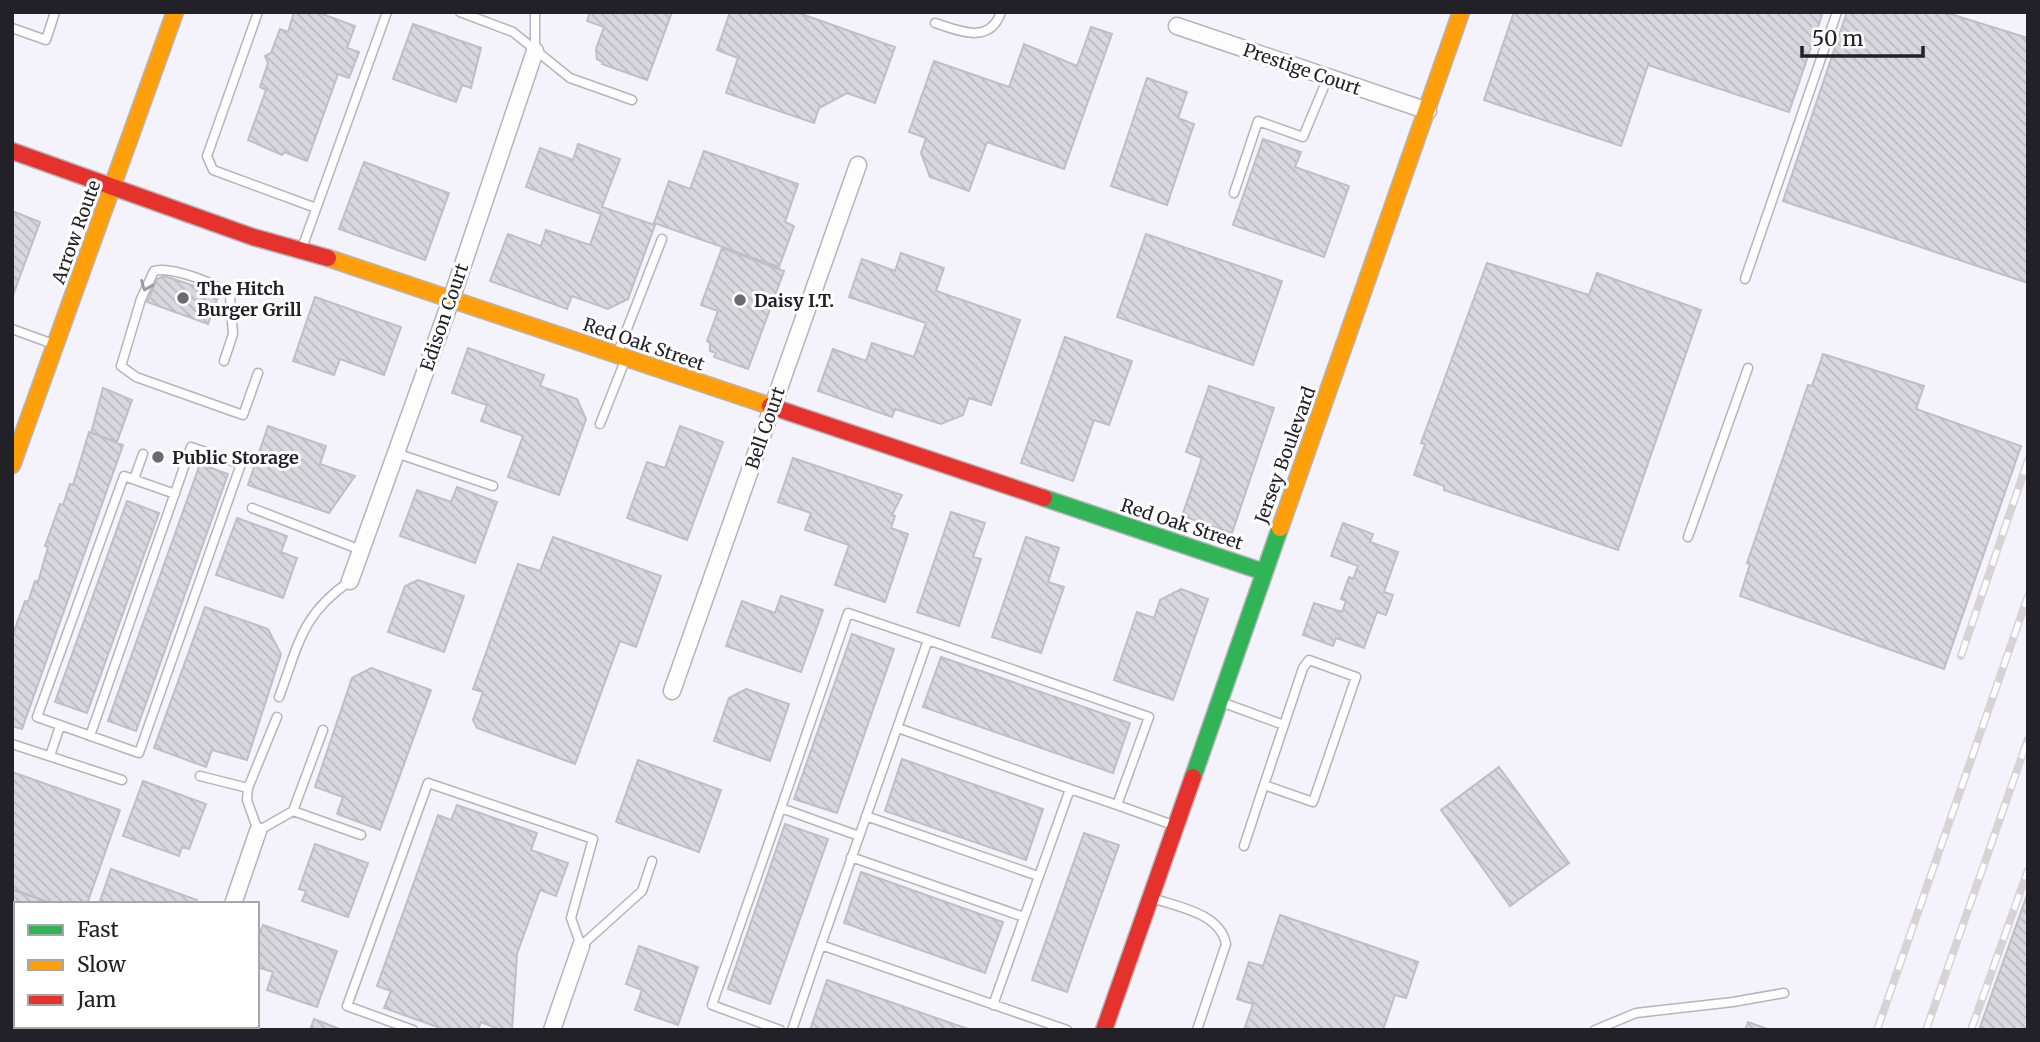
<svg xmlns="http://www.w3.org/2000/svg" width="2040" height="1042" viewBox="0 0 2040 1042" font-family="Merriweather,serif">
	<style>
		.building { fill: url(#building-back-hatch); stroke: #c0bec5; stroke-width: 2 }
		.lines { fill: none; stroke-linecap: round; stroke-linejoin: round }
		.lane-casing { stroke: #b5b4bb; stroke-width: 11 }
		.street-casing { stroke: #b5b4bb; stroke-width: 19 }
		.fast-casing { stroke: #b5b4bb; stroke-width: 19 }
		.slow-casing { stroke: #b5b4bb; stroke-width: 19 }
		.jam-casing { stroke: #b5b4bb; stroke-width: 19 }
		.lane { stroke: #fdfdfe; stroke-width: 8 }
		.street { stroke: #fdfdfe; stroke-width: 16 }
		.fast { stroke: #30b455; stroke-width: 16 }
		.slow { stroke: #ff9f0a; stroke-width: 16 }
		.jam { stroke: #e5322d; stroke-width: 16 }
		.rail-casing { stroke: #d5d3d6; stroke-width: 8 }
		.rail { stroke: #fff; stroke-width: 5; stroke-dasharray: 16; stroke-linecap: butt }
		.oneway { stroke: #9a9a9d }
		.poi-dot { fill: #6c6a71; stroke: #fff; stroke-width: 2.5 }
		.labels { text-anchor: middle; dominant-baseline: central; stroke-width: 6; stroke-linejoin: round; paint-order: stroke }
		.street-label { font-size: 18px; fill: #222127; stroke: #fff }
		.poi-label { font-size: 18px; font-weight: bold; fill: #222127; stroke: #fff; text-anchor: start }
	</style>
	<defs>
		<pattern id="building-back-hatch" width="6" height="6" patternUnits="userSpaceOnUse" patternTransform="scale(1.75)"><rect width="6" height="6" fill="#d9d8de"/><path d="M-1 5l2 2M0 0l6 6M5-1l2 2" fill="none" stroke="#bab9be"/></pattern>
	</defs>
	<rect width="100%" height="100%" fill="#f4f2fa"/>
	<!-- building -->
	<path class="building" d="M294 12H317L355 26 347 48 359 52 349 78 338 74 307 161 284 152 282 155 248 140 266 90 260 87 268 63 265 56 271 53 280 29 288 32Z
		M590 12H672L647 80 602 64 603 62 597 59 596 49 604 27 587 21Z
		M730 12H796L895 47 875 103 847 93 819 108 814 123 726 93 738 58 717 50Z
		M1514 12H1823L1789 112 1648 65 1621 146 1484 100Z
		M1847 12H1944L2028 38V283L1783 201Z
		M413 24 481 48 471 88 462 85 456 102 393 79Z
		M1091 27 1112 34 1064 169 987 142 969 191 930 177 921 153 926 138 909 132 934 61 1009 87 1024 44 1077 66Z
		M1147 78 1187 92 1178 118 1194 124 1167 205 1111 186Z
		M1263 139 1301 152 1295 167 1349 186 1324 257 1233 225Z
		M578 144 620 159 602 207 655 225 628 299 608 309 572 296 567 309 490 281 508 234 541 246 546 230 590 245 601 214 526 187 540 148 573 160Z
		M704 151 798 184 785 222 794 226 779 267 654 223 669 181 690 189Z
		M364 162 449 193 425 260 339 229Z
		M12 211 40 222 12 298Z
		M1146 234 1282 281 1253 365 1117 317Z
		M722 248 784 271 748 369 714 357 716 353 710 351V343L707 341 718 311 701 305Z
		M901 253 944 268 936 291 1020 320 991 405 969 398 963 415 941 424 895 409 892 417 818 391 833 349 866 361 872 343 914 357 926 323 849 297 862 259 895 271Z
		M1487 263 1589 295 1597 273 1701 310 1618 550 1444 490V486L1414 475 1425 444 1421 443Z
		M164 276 219 294 208 324 147 302 157 279Z
		M315 297 401 327 384 375 340 359 334 375 293 361Z
		M1065 337 1132 361 1109 425 1094 420 1073 481 1021 463Z
		M468 348 544 375 540 386 577 399 586 419 559 495 508 477 523 436 481 421 487 405 452 393Z
		M1823 354 1924 386 1916 409 2021 446 1944 669 1740 596 1750 564 1747 563 1808 385 1812 386Z
		M1209 386 1274 408 1232 533 1182 516 1202 458 1186 452Z
		M103 388 132 400 117 442 91 433Z
		M268 426 326 446 320 464 355 476 329 513 248 485Z
		M680 426 723 442 687 540 627 518 647 462 665 468Z
		M89 432 123 445 22 729 12 726V637L25 601 28 602 35 581 38 582 48 547 45 546 60 504 63 505 70 484 73 485Z
		M793 458 902 495 892 515 895 516 891 528 908 534 885 602 835 585 849 545 805 530 811 513 778 502Z
		M200 464 228 474 136 731 108 721Z
		M457 487 497 502 475 563 400 536 417 490 451 502Z
		M127 501 159 513 87 713 55 702Z
		M951 512 985 523 973 557 981 559 959 626 917 612Z
		M237 518 287 536 281 552 297 558 283 598 216 575Z
		M1343 523 1373 534 1370 542 1398 552 1384 592 1393 595 1386 615 1377 612 1364 648 1336 638 1333 646 1303 635 1314 603 1342 612 1346 601 1341 599 1349 577 1353 579 1358 566 1331 556Z
		M553 537 661 576 636 647 620 641 575 764 477 728 473 720 483 692 473 689 518 564 540 571Z
		M1026 537 1059 548 1048 582 1064 587 1041 653 992 637Z
		M418 580 464 596 444 652 388 632 405 586Z
		M1181 589 1208 599 1173 700 1114 680 1137 612 1154 618 1160 600Z
		M781 596 823 610 801 672 726 646 742 601 775 613Z
		M205 607 268 629 281 654 247 760 212 750 206 767 154 748Z
		M852 634 894 649 837 813 794 799Z
		M941 657 1130 723 1113 773 923 707Z
		M371 668 431 690 380 830 337 814 343 797 315 787 352 678Z
		M746 689 789 704 770 761 714 741 729 698Z
		M902 759 1043 809 1026 860 885 811Z
		M638 760 721 790 699 852 616 822Z
		M1499 767 1569 863 1510 906 1441 810Z
		M12 772 120 810 87 904H54L12 889Z
		M143 781 206 804 189 849 182 847 179 856 123 836Z
		M457 805 537 833 531 850 568 863 556 896 540 890 517 954 512 1030H501L481 1022 478 1030H446L384 1008 391 991 377 986 438 815 451 820Z
		M785 824 828 839 770 1004 728 989Z
		M1084 833 1119 845 1067 992 1032 980Z
		M315 844 368 863 348 917 302 901 306 891 299 889Z
		M111 869 197 900 195 904H99Z
		M861 872 1003 922 985 973 844 923Z
		M12 890 46 901 16 904V986L12 985Z
		M2028 892V1030H1979Z
		M1280 915 1418 962 1406 998 1395 995 1383 1030H1244L1253 1004 1237 999 1249 962 1263 966Z
		M263 925 337 951 317 1007 267 990 273 972 257 967V940Z
		M639 946 698 967 678 1025 635 1010 642 990 626 984Z
		M827 980 971 1030H810Z
		M314 1019 342 1030H310Z
		M1748 1022 1770 1030H1745Z
		M55 1026H110L116 1030H54Z"/>
	<g class="lines">
		<defs>
			<path id="lane" d="M258 12 207 156 213 170 316 208
				M460 12 513 32 570 78 632 100
				M935 23C959 31 990 45 1001 12
				M12 28 46 40 55 12
				M535 51V12
				M1234 193 1258 121 1303 137 1328 77
				M302 248 387 12
				M1745 279 1837 12
				M12 329 53 344
				M618 352 662 239
				M224 361 233 334 230 296C218 283 170 266 154 271L141 299 121 366 136 377 243 415 258 373
				M600 424 626 358
				M396 453 493 486
				M134 479 143 454
				M252 508 361 550
				M1688 537 1748 368
				M1309 660 1356 677 1313 802 1264 785 1303 668Z
				M279 697C299 644 301 615 350 581
				M1221 702 1284 725
				M277 717 248 788 247 800 258 831 293 811 361 835
				M898 728 1070 789
				M90 736 191 447 241 464 139 753 37 717 124 476 175 494
				M12 744 122 780
				M50 756 60 726
				M200 776 248 788
				M781 808 848 613 928 640
				M293 811 323 730
				M866 816 1038 876
				M1244 846 1264 785
				M851 857 1024 917
				M1152 898C1178 907 1220 913 1226 944L1197 1030
				M993 1005 1070 789 1117 805
				M12 1026 20 1029
				M200 1026 209 1030
				M413 1030 347 1006 428 783 593 839 571 918 581 946 642 891 652 861
				M780 1030 712 1005 781 808 859 836
				M792 1030 821 945
				M1067 1030 821 945 928 640 1149 717 1117 805 1173 825
				M1595 1030 1636 1013 1733 1002 1784 993"/>
			<path id="street" d="M1177 26 1428 111
				M350 581 451 300 535 51
				M672 691 858 165
				M233 904 258 831
				M188 1030 190 1026
				M552 1030 581 946"/>
			<path id="fast" d="M1044 498 1264 572
				M1193 777 1280 528"/>
			<path id="slow" d="M328 258 770 406
				M12 465 175 12
				M1280 528 1461 12"/>
			<path id="jam" d="M12 151 253 237 328 258
				M770 406 1044 498
				M1104 1030 1193 777"/>
		</defs>
		<!-- lane casing -->
		<use href="#lane" class="lane-casing"/>
		<!-- street casing -->
		<use href="#street" class="street-casing"/>
		<!-- fast casing -->
		<use href="#fast" class="fast-casing"/>
		<!-- slow casing -->
		<use href="#slow" class="slow-casing"/>
		<!-- jam casing -->
		<use href="#jam" class="jam-casing"/>
		<!-- lane -->
		<use href="#lane" class="lane"/>
		<!-- street -->
		<use href="#street" class="street"/>
		<!-- fast -->
		<use href="#fast" class="fast"/>
		<!-- slow -->
		<use href="#slow" class="slow"/>
		<!-- jam -->
		<use href="#jam" class="jam"/>
		<defs>
			<path id="rail" d="M1961 656 2028 460
				M1877 1030 2028 596
				M1926 1030 2028 739
				M1971 1030 2028 870"/>
		</defs>
		<!-- rail casing -->
		<use href="#rail" class="rail-casing"/>
		<!-- rail -->
		<use href="#rail" class="rail"/>
	</g>
	<!-- one-way arrows -->
	<defs><path id="oneway-chevron" d="M-2-3.5L2.5 0L-2 3.5" fill="none" stroke-width="1.6" stroke-linecap="round" stroke-linejoin="round" transform="scale(1.75)"/></defs>
	<use class="oneway" href="#oneway-chevron" transform="translate(146 286) rotate(112)"/>
	<!-- markers -->
	<g class="poi-dot">
		<circle cx="183" cy="298" r="7"/>
		<circle cx="740" cy="300" r="7"/>
		<circle cx="158" cy="457" r="7"/>
	</g>
	<g class="labels">
		<!-- street labels -->
		<g class="street-label">
			<text transform="translate(1302 69) rotate(19)">Prestige Court</text>
			<text transform="translate(76 232) rotate(-70)">Arrow Route</text>
			<text transform="translate(444 317) rotate(-71)">Edison Court</text>
			<text transform="translate(644 344) rotate(19)">Red Oak Street</text>
			<text transform="translate(765 428) rotate(-71)">Bell Court</text>
			<text transform="translate(1285 455) rotate(-70)">Jersey Boulevard</text>
			<text transform="translate(1182 524) rotate(18)">Red Oak Street</text>
		</g>
		<!-- poi labels -->
		<g class="poi-label">
			<text x="197" y="288">The Hitch<tspan x="197" dy="21">Burger Grill</tspan></text>
			<text x="754" y="300">Daisy I.T.</text>
			<text x="172" y="457">Public Storage</text>
		</g>
	</g>
	<!-- border -->
	<rect width="2040" height="1042" fill="none" stroke="#222127" stroke-width="28"/>
	<!-- legend -->
	<rect x="14" y="902" width="245" height="126" fill="#ffffff" stroke="#a7a6a9" stroke-width="2"/>
	<rect x="28" y="925" width="35" height="10" fill="#30b455" stroke="#a7a6a9" stroke-width="2"/>
	<text x="77" y="937" font-size="21" fill="#222127">Fast</text>
	<rect x="28" y="960" width="35" height="10" fill="#ff9f0a" stroke="#a7a6a9" stroke-width="2"/>
	<text x="77" y="972" font-size="21" fill="#222127">Slow</text>
	<rect x="28" y="995" width="35" height="10" fill="#e5322d" stroke="#a7a6a9" stroke-width="2"/>
	<text x="77" y="1007" font-size="21" fill="#222127">Jam</text>
	<!-- scale -->
	<path d="M1802 46v10h121v-10" fill="none" stroke="#222127" stroke-width="3.5"/>
	<text x="1812" y="46" font-size="21" fill="#222127" stroke="#ffffff" stroke-width="5" paint-order="stroke">50 m</text>
</svg>
